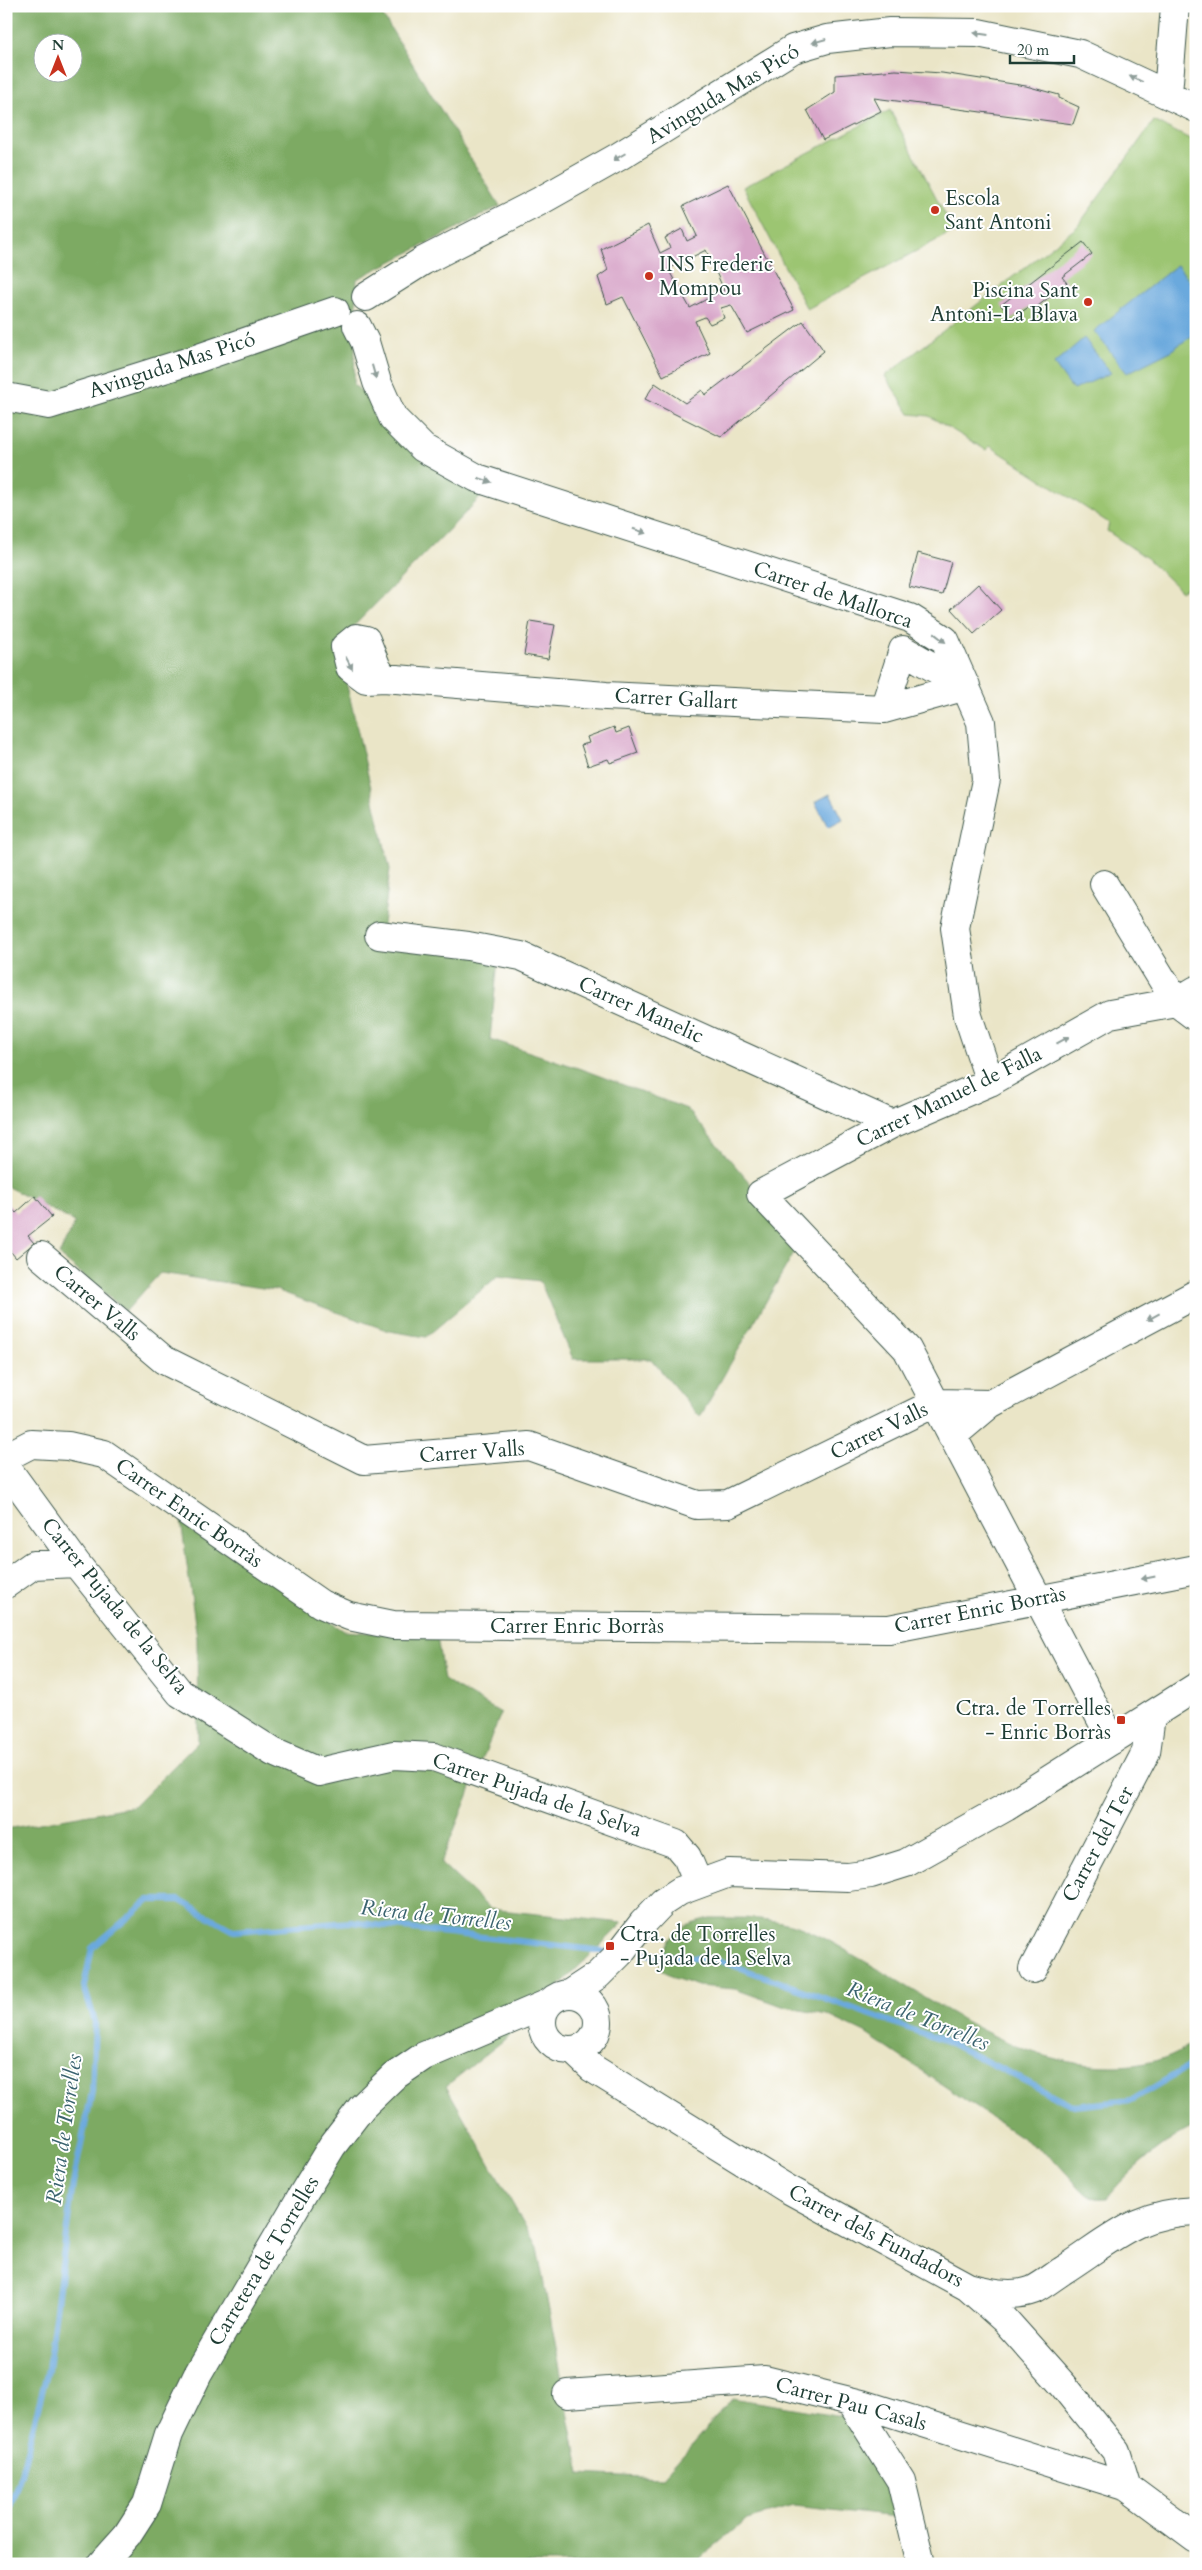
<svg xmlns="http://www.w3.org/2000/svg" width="1202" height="2570" viewBox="0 0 1202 2570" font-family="Cardo,serif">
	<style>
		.green { fill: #9cc572; stroke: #5e8153 }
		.forest { fill: #7daa64; stroke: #4e744c; fill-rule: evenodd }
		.water { fill: #6ba9dd; stroke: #457388 }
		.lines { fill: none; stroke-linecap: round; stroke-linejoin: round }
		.stream { stroke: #6ba9dd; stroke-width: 6 }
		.building { fill: #d8a6c9; fill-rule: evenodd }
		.minor-casing { stroke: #3d564a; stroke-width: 30 }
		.major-casing { stroke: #3d564a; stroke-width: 30 }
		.minor { stroke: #fff; stroke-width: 28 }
		.major { stroke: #fff; stroke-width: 28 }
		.oneway { fill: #8f9e9a }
		.poi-dot { fill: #c8321e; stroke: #fff; stroke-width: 2 }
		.labels { text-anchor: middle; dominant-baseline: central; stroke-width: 4; stroke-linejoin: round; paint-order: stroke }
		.street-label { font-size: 21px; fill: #1f3d34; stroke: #fff }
		.poi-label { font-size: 21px; fill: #1f3d34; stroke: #fff; text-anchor: start }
		.water-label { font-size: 22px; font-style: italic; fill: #3a636f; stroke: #fff }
	</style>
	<rect width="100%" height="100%" fill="#fff"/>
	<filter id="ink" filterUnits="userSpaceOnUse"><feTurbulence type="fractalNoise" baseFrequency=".02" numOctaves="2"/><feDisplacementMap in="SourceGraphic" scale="10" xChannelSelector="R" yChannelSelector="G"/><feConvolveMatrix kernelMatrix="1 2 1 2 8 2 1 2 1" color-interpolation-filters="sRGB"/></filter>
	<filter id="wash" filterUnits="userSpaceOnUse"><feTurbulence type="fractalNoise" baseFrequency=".0096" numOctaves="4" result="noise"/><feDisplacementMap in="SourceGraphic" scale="20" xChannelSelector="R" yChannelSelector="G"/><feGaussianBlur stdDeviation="1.12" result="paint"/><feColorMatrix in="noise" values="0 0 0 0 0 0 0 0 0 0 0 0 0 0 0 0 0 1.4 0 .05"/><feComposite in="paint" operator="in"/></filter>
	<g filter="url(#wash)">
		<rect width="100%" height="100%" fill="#eae5c7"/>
		<!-- green -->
		<path class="green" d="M890 110 954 231 807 309 743 187Z
			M1154 121 1196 142V581L1181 591 1147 558 1107 531 1109 523 990 446 986 450 929 416 910 414 885 376 1077 227Z"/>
		<!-- forest -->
		<path class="forest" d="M6 6H377L500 206 357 279 354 385 482 496 337 643 390 869 381 940 498 960 490 1039 584 1070 687 1109 800 1242 700 1417 651 1359H573L540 1281 498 1276 426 1337 389 1331 276 1290 160 1273 126 1311 59 1255 75 1222 6 1186ZM42 42H72V72H42Z
			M181 1521 344 1631 437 1637 444 1680 501 1713 441 1863 490 1909 623 1923 504 2040 446 2086 537 2247 580 2474 662 2478 733 2398 866 2420 915 2519 793 2506 747 2519 693 2564H6V1829L134 1806 198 1742 197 1638Z
			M710 1918C741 1918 771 1917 800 1927 820 1935 839 1946 857 1957 937 2001 1016 2066 1111 2066 1143 2066 1171 2060 1196 2040V2126C1166 2139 1127 2172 1107 2198 1103 2198 1096 2199 1091 2197 1083 2194 1061 2166 1052 2158L865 2033 827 2015 785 2007 735 1989 698 1986 674 1978 659 1967C671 1933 674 1926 710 1918Z"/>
		<!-- water -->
		<path class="water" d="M1177 265 1196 289V333L1169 352 1127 373 1094 331Z
			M1084 338 1111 373 1073 390 1054 364Z
			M830 794 843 819 828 827 815 802Z"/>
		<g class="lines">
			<!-- stream -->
			<path class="stream" d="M645 1954 718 1960 952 2044 1074 2106 1132 2100 1196 2062
				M6 2519 21 2474 48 2369 73 2184 92 2092 95 2022 84 1986 92 1948 149 1900H179L234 1931 351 1922 604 1951"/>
		</g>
		<g id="blocks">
			<!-- building -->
			<path class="building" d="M896 70 942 73 1026 86 1059 95V98L1079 107 1073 124 874 98 881 111 823 140 807 110 835 92V75Z
				M728 184 794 310 747 333 731 305 721 308 724 318 710 324 705 317 695 321 710 353 663 376 623 297 607 304 598 277 608 270 601 249 648 225 660 253 670 248 665 238 682 229 687 241 697 236 683 206ZM706 250 724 290 690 308 668 269Z
				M1083 242 1092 254 1062 277 1067 283 1033 310 1030 306 1012 319 1001 305Z
				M803 321 824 351 721 437 645 399 655 383 685 403 702 390 705 395Z
				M918 553 951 562 942 595 909 587Z
				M978 584 1001 610 974 634 951 609Z
				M530 621 555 625 548 659 524 655Z
				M614 727 616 733 629 728 638 753 610 763 608 759 588 766 581 745 589 743 587 737Z
				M35 1196 52 1217 28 1236 34 1243 16 1258 6 1246V1202L16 1213Z"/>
		</g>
	</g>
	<g filter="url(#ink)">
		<use href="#blocks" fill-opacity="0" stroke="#3d564a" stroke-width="1"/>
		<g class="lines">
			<defs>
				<path id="minor" d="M1168 94 1175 6
					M366 297 423 261 540 201 618 157 793 49 827 39 890 32 978 33 1080 54 1196 108
					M357 326 365 342 377 382 393 418 423 448 477 478 910 618 945 640 981 722 986 780 955 928 968 1016 990 1082
					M6 397 49 405 193 360 335 311
					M384 678 377 668 366 640 356 638 345 647 350 667 366 679 384 678 606 696 884 709 966 686
					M884 709 903 650 966 686
					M1104 884 1176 1002 1196 1017
					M379 935 468 946 521 956 892 1124
					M41 1256 164 1360 364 1460 529 1446 697 1505 728 1504 935 1403 990 1404
					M952 1436 990 1404 1196 1294
					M6 1457 31 1444 68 1446 104 1454 321 1604 349 1616 393 1625 889 1629 1196 1569
					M6 1467 76 1563 180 1693 273 1752 319 1772 394 1755 434 1757 676 1844 687 1857 698 1883
					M6 1584 33 1565 76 1563
					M1112 1740 907 1349 761 1194 892 1124 990 1082 1110 1014 1176 1002 1196 990
					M1033 1969 1146 1752 1151 1716
					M573 2050 592 2068 786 2188 968 2287C988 2292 1012 2298 1033 2290 1043 2285 1053 2277 1062 2271 1111 2240 1134 2213 1196 2211
					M969 2288 1005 2320 1063 2385 1116 2451 1127 2487 1196 2538
					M567 2394 765 2380 866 2405 1127 2487
					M851 2402 901 2481 921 2564"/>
				<path id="major" d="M542 2022a28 28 0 1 1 56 0a28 28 0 1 1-56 0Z
					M569 1994 598 1975 619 1954 643 1923 663 1902 680 1891 729 1873 848 1877 871 1874 906 1863 1006 1807 1196 1687
					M101 2564 127 2535 147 2504 169 2434 198 2374 304 2192 332 2146 362 2107 393 2077 424 2056 549 2003"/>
			</defs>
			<!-- minor casing -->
			<use href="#minor" class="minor-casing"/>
			<!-- major casing -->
			<use href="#major" class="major-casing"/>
			<!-- minor -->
			<use href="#minor" class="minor"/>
			<!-- major -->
			<use href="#major" class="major"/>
		</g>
		<!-- one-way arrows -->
		<defs><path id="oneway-solid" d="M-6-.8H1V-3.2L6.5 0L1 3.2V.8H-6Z" transform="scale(1.25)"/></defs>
		<g class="oneway">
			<use href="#oneway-solid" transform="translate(981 34) rotate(-172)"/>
			<use href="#oneway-solid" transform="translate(819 41) rotate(164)"/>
			<use href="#oneway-solid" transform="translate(1136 79) rotate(-156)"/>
			<use href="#oneway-solid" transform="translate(619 157) rotate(150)"/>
			<use href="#oneway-solid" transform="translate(374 372) rotate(74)"/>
			<use href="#oneway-solid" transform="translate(485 480) rotate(18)"/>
			<use href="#oneway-solid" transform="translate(640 531) rotate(18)"/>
			<use href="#oneway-solid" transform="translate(940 638) rotate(38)"/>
			<use href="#oneway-solid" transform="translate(349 663) rotate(62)"/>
			<use href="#oneway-solid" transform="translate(1063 1040) rotate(-29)"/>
			<use href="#oneway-solid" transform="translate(1153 1317) rotate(152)"/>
			<use href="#oneway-solid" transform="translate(1148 1578) rotate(169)"/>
		</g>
	</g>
	<!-- markers -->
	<g class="poi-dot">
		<circle cx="935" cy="210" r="5"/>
		<circle cx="649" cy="276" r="5"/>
		<circle cx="1088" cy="302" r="5"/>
		<rect x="1116" y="1715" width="10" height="10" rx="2.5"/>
		<rect x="605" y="1941" width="10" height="10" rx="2.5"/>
	</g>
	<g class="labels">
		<!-- street labels -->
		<g class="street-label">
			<text transform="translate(723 94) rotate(-31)">Avinguda Mas Picó</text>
			<text transform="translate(172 365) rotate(-18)">Avinguda Mas Picó</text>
			<text transform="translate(833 595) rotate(19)">Carrer de Mallorca</text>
			<text transform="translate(676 699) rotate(3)">Carrer Gallart</text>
			<text transform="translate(641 1010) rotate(24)">Carrer Manelic</text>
			<text transform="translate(949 1097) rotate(-26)">Carrer Manuel de Falla</text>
			<text transform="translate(97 1303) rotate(40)">Carrer Valls</text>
			<text transform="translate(879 1431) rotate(-26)">Carrer Valls</text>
			<text transform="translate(472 1452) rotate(-4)">Carrer Valls</text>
			<text transform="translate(189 1513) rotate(35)">Carrer Enric Borràs</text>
			<text transform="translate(115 1606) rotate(51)">Carrer Pujada de la Selva</text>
			<text transform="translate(980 1610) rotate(-11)">Carrer Enric Borràs</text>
			<text x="577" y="1626">Carrer Enric Borràs</text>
			<text transform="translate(537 1795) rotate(19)">Carrer Pujada de la Selva</text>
			<text transform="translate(1098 1844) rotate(-62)">Carrer del Ter</text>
			<text transform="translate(876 2236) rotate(28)">Carrer dels Fundadors</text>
			<text transform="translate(264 2261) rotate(-59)">Carretera de Torrelles</text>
			<text transform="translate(851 2404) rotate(15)">Carrer Pau Casals</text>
		</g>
		<!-- poi labels -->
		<g class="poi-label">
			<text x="945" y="198">Escola<tspan x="945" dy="24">Sant Antoni</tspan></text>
			<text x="659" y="264">INS Frederic<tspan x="659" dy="24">Mompou</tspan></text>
			<text x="1078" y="290" text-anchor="end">Piscina Sant<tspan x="1078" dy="24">Antoni-La Blava</tspan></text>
			<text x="1111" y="1708" text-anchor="end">Ctra. de Torrelles<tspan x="1111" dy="24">- Enric Borràs</tspan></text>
			<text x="620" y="1934">Ctra. de Torrelles<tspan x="620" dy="24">- Pujada de la Selva</tspan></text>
		</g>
		<!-- water labels -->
		<g class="water-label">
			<text transform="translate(436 1915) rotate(6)">Riera de Torrelles</text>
			<text transform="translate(918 2016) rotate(22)">Riera de Torrelles</text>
			<text transform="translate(64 2129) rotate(-82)">Riera de Torrelles</text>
		</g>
	</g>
	<!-- margin -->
	<rect width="1202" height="2570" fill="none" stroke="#fff" stroke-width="25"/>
	<!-- north arrow -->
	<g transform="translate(58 58)"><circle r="24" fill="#ffffff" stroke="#a5b1ae"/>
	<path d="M0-4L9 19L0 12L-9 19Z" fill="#c8321e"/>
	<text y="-8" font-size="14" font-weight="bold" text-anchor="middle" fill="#1f3d34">N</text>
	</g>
	<!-- scale -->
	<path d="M1010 55v8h64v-8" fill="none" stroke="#1f3d34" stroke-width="2.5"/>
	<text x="1017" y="55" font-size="15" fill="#1f3d34" stroke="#ffffff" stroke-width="4" paint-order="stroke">20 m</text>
</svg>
